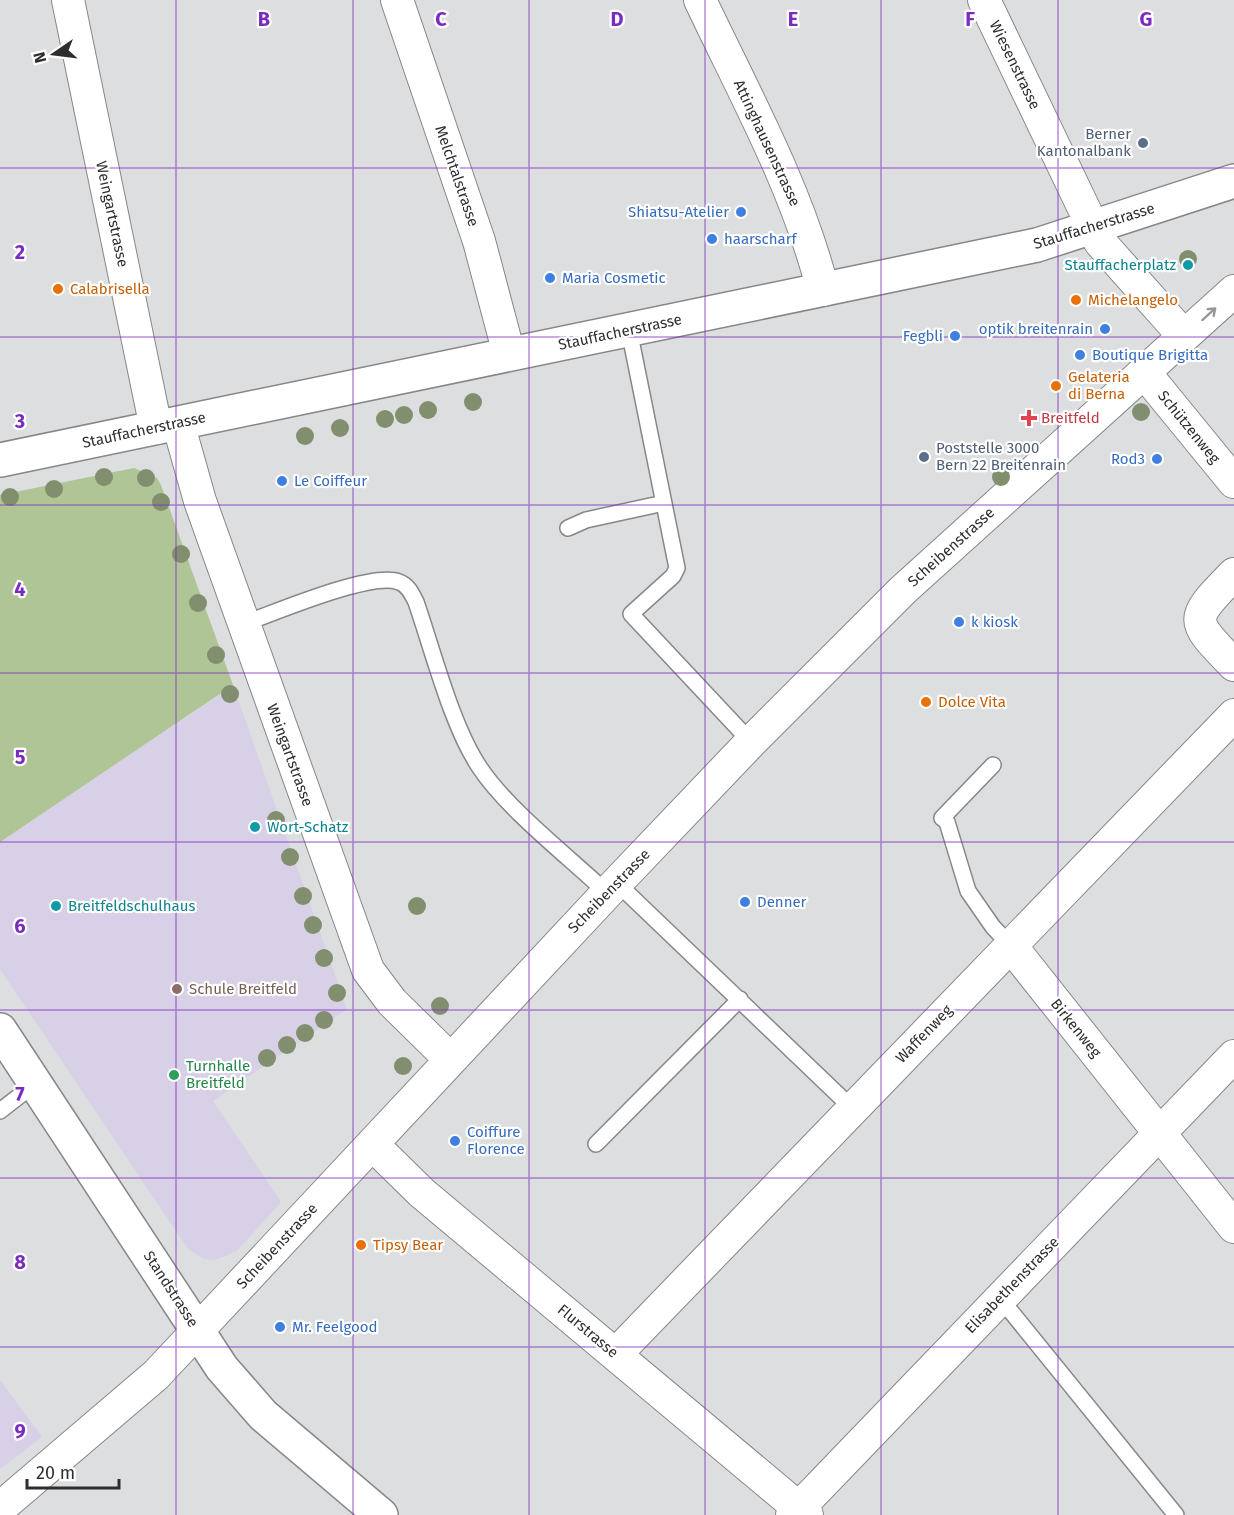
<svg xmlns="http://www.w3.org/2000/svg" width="1234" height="1515" viewBox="0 0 1234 1515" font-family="'Fira Sans',sans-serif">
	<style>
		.education { fill: #d7d0e6 }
		.green { fill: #afc595 }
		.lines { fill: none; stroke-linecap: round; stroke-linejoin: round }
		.service-casing { stroke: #868788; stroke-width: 18 }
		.minor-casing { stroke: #868788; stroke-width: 34 }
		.tertiary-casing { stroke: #868788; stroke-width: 36 }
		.secondary-casing { stroke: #868788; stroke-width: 36 }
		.service { stroke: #fff; stroke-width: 15 }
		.minor { stroke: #fff; stroke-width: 32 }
		.tertiary { stroke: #fff; stroke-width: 33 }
		.secondary { stroke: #fff; stroke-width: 33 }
		.tree { fill: #828f6f }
		.oneway { stroke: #969697 }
		.grid { fill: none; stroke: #7b2cbf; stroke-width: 1.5; stroke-opacity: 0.55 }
		.service-dot { fill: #5c6f8a; stroke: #fff; stroke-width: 2 }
		.shop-dot { fill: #3f7fe0; stroke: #fff; stroke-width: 2 }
		.culture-dot { fill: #0f9aa8; stroke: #fff; stroke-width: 2 }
		.food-dot { fill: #e8710a; stroke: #fff; stroke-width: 2 }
		.health-dot { fill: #e0444e; stroke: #fff; stroke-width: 2 }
		.education-dot { fill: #8d6e63; stroke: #fff; stroke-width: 2 }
		.leisure-dot { fill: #2e9e5b; stroke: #fff; stroke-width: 2 }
		.labels { text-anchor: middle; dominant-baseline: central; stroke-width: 4.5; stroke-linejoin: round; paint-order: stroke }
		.street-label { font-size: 15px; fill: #2e2e2f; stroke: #fff }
		.service-label { font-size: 15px; fill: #4e5e75; stroke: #fff; text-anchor: end }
		.shop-label { font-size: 15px; fill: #366cbe; stroke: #fff; text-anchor: start }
		.culture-label { font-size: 15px; fill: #0d838f; stroke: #fff; text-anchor: start }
		.food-label { font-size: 15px; fill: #c56008; stroke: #fff; text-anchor: start }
		.health-label { font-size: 15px; fill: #be3a42; stroke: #fff; text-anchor: start }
		.education-label { font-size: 15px; fill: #785e54; stroke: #fff; text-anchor: start }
		.leisure-label { font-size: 15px; fill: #27864d; stroke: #fff; text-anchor: start }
		.grid-label { font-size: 20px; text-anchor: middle; font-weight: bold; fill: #7b2cbf; stroke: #fff; stroke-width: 4.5; stroke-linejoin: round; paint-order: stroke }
	</style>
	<rect width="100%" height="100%" fill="#dddee0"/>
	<!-- education -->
	<path class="education" d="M233 685 347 1009 213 1101 281 1202 237 1251 215 1260 204 1259 188 1249 0 969V842Z
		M0 1380 42 1437 0 1469Z"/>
	<!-- green -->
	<path class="green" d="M134 468 157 478 161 485 233 685 0 842V495Z"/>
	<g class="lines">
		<defs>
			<path id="service" d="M629 330 677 568 673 576 631 614 751 742
				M568 528 586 520 664 503
				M243 624C274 613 372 571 399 582 408 585 412 594 416 602 433 651 452 727 480 768 508 810 569 857 607 893
				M993 765 942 818 947 822 968 891 993 927 1011 946
				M617 883 852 1108
				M0 1111 36 1083
				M596 1144 740 999
				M1000 1298 1176 1515"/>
			<path id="minor" d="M68 0 156 428
				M397 0 479 241 509 354
				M700 0C745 95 797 188 823 290
				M984 0 1100 242 1184 336
				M1144 372 1234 482
				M178 423 200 501 368 970 392 1002 450 1059
				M1234 574C1189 620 1189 619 1234 665
				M1011 946 1234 1227
				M372 1144 422 1193 807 1515
				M616 1354 1234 715
				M0 1508 156 1375 607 893 751 742 903 590 1234 291
				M792 1515 1234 1056"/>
			<path id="tertiary" d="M0 460 1037 245 1234 181"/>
			<path id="secondary" d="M0 1030 222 1368 263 1415 381 1515"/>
		</defs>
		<!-- service casing -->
		<use href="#service" class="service-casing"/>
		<!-- minor casing -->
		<use href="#minor" class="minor-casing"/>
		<!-- tertiary casing -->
		<use href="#tertiary" class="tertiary-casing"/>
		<!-- secondary casing -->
		<use href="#secondary" class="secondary-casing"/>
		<!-- service -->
		<use href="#service" class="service"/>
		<!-- minor -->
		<use href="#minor" class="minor"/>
		<!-- tertiary -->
		<use href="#tertiary" class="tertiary"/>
		<!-- secondary -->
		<use href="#secondary" class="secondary"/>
	</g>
	<!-- trees -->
	<g class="tree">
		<circle cx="1188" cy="259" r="9"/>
		<circle cx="473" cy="402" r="9"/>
		<circle cx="428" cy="410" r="9"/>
		<circle cx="1141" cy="412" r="9"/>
		<circle cx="404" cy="415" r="9"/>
		<circle cx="385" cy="419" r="9"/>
		<circle cx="340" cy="428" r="9"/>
		<circle cx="305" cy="436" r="9"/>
		<circle cx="104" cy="477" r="9"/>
		<circle cx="1001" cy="477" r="9"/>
		<circle cx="146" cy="478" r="9"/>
		<circle cx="54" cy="489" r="9"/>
		<circle cx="10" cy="497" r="9"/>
		<circle cx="161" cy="502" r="9"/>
		<circle cx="181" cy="554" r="9"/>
		<circle cx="198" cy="603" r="9"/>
		<circle cx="216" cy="655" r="9"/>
		<circle cx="230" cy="694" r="9"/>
		<circle cx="276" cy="820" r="9"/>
		<circle cx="290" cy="857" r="9"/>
		<circle cx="303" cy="896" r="9"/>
		<circle cx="417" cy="906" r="9"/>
		<circle cx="313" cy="925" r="9"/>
		<circle cx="324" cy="958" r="9"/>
		<circle cx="337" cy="993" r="9"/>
		<circle cx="440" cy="1006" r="9"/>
		<circle cx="324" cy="1020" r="9"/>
		<circle cx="305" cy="1033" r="9"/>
		<circle cx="287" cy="1045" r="9"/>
		<circle cx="267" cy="1058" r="9"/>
		<circle cx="403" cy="1066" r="9"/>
	</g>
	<!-- one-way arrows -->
	<defs><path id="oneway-shaft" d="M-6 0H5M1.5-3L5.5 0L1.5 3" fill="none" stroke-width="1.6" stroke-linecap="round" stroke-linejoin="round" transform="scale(1.5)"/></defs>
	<use class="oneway" href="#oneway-shaft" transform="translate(1209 314) rotate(-42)"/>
	<!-- grid -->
	<path class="grid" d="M176 0V1515M353 0V1515M529 0V1515M705 0V1515M881 0V1515M1058 0V1515M0 168H1234M0 337H1234M0 505H1234M0 673H1234M0 842H1234M0 1010H1234M0 1178H1234M0 1347H1234"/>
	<!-- markers -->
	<g class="service-dot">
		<circle cx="1143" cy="143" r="6"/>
		<circle cx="924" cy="457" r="6"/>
	</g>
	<g class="shop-dot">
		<circle cx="741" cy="212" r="6"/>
		<circle cx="712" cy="239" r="6"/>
		<circle cx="550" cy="278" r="6"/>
		<circle cx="1105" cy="329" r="6"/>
		<circle cx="955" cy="336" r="6"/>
		<circle cx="1080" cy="355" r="6"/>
		<circle cx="1157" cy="459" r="6"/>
		<circle cx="282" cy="481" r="6"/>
		<circle cx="959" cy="622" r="6"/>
		<circle cx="745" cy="902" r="6"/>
		<circle cx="455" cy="1141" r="6"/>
		<circle cx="280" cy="1327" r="6"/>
	</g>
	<g class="culture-dot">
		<circle cx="1188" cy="265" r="6"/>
		<circle cx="255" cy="827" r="6"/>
		<circle cx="56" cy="906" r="6"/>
	</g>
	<g class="food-dot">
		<circle cx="58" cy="289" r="6"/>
		<circle cx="1076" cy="300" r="6"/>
		<circle cx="1056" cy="386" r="6"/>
		<circle cx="926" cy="702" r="6"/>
		<circle cx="361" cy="1245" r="6"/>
	</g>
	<path class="health-dot" d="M1026 409h6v6h6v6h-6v6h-6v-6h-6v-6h6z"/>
	<circle class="education-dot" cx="177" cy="989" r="6"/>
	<circle class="leisure-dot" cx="174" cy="1075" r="6"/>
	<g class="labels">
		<!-- street labels -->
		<g class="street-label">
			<text transform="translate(1015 65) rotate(64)">Wiesenstrasse</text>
			<text transform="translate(767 143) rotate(65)">Attinghausenstrasse</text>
			<text transform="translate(457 176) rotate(71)">Melchtalstrasse</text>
			<text transform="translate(112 214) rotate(78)">Weingartstrasse</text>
			<text transform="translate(1094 226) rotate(-17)">Stauffacherstrasse</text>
			<text transform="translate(620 332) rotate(-12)">Stauffacherstrasse</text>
			<text transform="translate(1189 427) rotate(51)">Schützenweg</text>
			<text transform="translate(144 430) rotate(-12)">Stauffacherstrasse</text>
			<text transform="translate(951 547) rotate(-42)">Scheibenstrasse</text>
			<text transform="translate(290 755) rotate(70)">Weingartstrasse</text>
			<text transform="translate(609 891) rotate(-46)">Scheibenstrasse</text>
			<text transform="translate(1076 1028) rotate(51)">Birkenweg</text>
			<text transform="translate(924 1034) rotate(-46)">Waffenweg</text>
			<text transform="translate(277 1246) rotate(-47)">Scheibenstrasse</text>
			<text transform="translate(1012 1285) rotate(-46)">Elisabethenstrasse</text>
			<text transform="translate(171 1289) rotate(57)">Standstrasse</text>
			<text transform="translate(588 1331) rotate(40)">Flurstrasse</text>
		</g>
		<!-- service labels -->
		<g class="service-label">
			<text x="1131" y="134">Berner<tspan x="1131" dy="17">Kantonalbank</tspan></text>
			<text x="936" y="448" text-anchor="start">Poststelle 3000<tspan x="936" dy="17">Bern 22 Breitenrain</tspan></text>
		</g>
		<!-- shop labels -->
		<g class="shop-label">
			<text x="729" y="212" text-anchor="end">Shiatsu-Atelier</text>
			<text x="724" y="239">haarscharf</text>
			<text x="562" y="278">Maria Cosmetic</text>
			<text x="1093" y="329" text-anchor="end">optik breitenrain</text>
			<text x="943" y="336" text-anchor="end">Fegbli</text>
			<text x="1092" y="355">Boutique Brigitta</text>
			<text x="1145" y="459" text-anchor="end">Rod3</text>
			<text x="294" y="481">Le Coiffeur</text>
			<text x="971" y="622">k kiosk</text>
			<text x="757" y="902">Denner</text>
			<text x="467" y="1132">Coiffure<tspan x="467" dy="17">Florence</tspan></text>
			<text x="292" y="1327">Mr. Feelgood</text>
		</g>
		<!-- culture labels -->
		<g class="culture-label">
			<text x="1176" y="265" text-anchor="end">Stauffacherplatz</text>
			<text x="267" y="827">Wort-Schatz</text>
			<text x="68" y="906">Breitfeldschulhaus</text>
		</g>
		<!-- food labels -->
		<g class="food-label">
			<text x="70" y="289">Calabrisella</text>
			<text x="1088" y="300">Michelangelo</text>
			<text x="1068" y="377">Gelateria<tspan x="1068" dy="17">di Berna</tspan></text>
			<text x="938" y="702">Dolce Vita</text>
			<text x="373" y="1245">Tipsy Bear</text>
		</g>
		<!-- health labels -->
		<g class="health-label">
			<text x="1041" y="418">Breitfeld</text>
		</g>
		<!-- education labels -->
		<g class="education-label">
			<text x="189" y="989">Schule Breitfeld</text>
		</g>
		<!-- leisure labels -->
		<g class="leisure-label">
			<text x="186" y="1066">Turnhalle<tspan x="186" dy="17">Breitfeld</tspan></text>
		</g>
	</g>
	<g class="grid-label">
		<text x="264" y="26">B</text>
		<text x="441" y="26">C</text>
		<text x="617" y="26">D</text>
		<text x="793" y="26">E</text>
		<text x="970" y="26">F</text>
		<text x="1146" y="26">G</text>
		<text x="20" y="259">2</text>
		<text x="20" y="428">3</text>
		<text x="20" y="596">4</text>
		<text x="20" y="764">5</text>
		<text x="20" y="933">6</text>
		<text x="20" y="1101">7</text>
		<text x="20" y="1269">8</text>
		<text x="20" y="1438">9</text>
	</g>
	<!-- north arrow -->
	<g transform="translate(54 54) rotate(256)" stroke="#ffffff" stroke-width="4.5" paint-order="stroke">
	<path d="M0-4.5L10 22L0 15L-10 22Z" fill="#2e2e2f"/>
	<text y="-9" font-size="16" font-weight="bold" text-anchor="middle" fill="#2e2e2f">N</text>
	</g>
	<!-- scale -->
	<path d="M27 1479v9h92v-9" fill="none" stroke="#2e2e2f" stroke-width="3"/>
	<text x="36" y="1479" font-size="18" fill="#2e2e2f" stroke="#ffffff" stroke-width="4.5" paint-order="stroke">20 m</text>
</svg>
